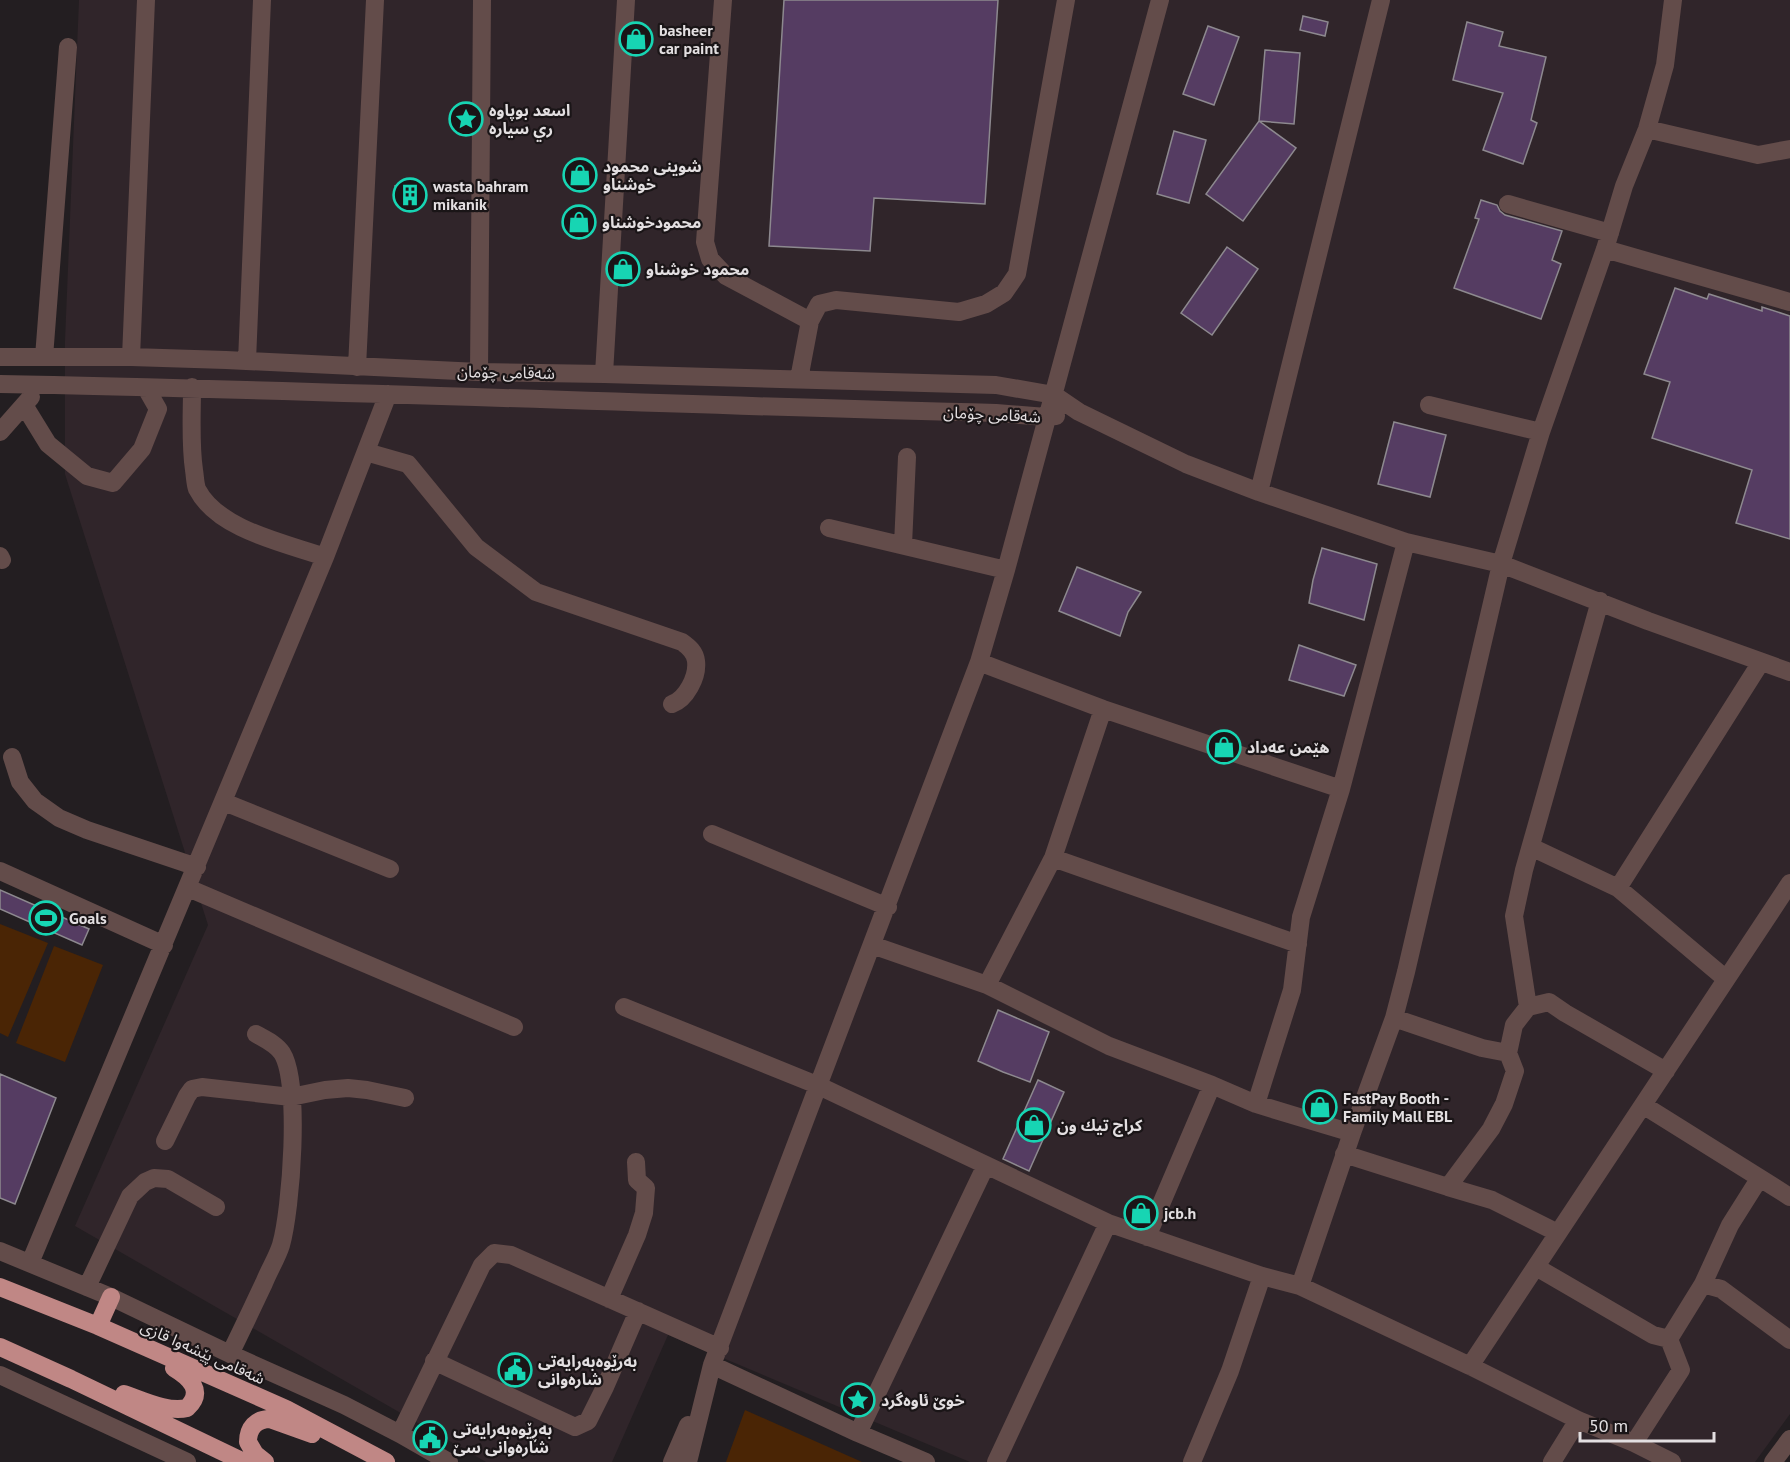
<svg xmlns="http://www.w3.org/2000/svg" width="1790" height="1462" viewBox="0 0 1790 1462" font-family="'PT Sans','Noto Sans Arabic',sans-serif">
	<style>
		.built { fill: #30252a }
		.green { fill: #4a2505 }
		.building { fill: #553c62; stroke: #8d898f; stroke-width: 1.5 }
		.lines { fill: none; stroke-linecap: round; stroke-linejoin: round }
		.minor { stroke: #634c4a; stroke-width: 18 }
		.highway { stroke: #c08785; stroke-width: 18 }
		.labels { text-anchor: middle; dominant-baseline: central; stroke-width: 4.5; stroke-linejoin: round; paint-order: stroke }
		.poi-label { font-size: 16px; font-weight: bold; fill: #e3dfe1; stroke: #1a1517; text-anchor: start }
		.street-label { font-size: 16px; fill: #e3dfe1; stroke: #1a1517 }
	</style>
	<rect width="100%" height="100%" fill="#231e21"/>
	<!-- built -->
	<path class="built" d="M79 0H1790V1414L1755 1462H970L668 1335 612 1462H486L75 1226 208 925 65 474V341Z"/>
	<!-- green -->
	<path class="green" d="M0 924 48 943 8 1037 0 1033Z
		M54 946 103 965 65 1062 16 1043Z
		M745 1410 862 1462H726Z"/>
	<!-- building -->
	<path class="building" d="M784 0H998L985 204 874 198 870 251 769 246Z
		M1303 16 1328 22 1325 36 1300 30Z
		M1467 22 1503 32 1499 46 1546 57 1531 120 1537 123 1523 164 1483 150 1503 93 1453 80Z
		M1208 26 1239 37 1214 105 1183 94Z
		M1265 50 1300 53 1294 124 1259 121Z
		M1259 121 1296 148 1243 221 1206 194Z
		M1174 131 1206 140 1189 203 1157 194Z
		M395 186H422L421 206 399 205Z
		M1481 200 1497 205 1500 211 1505 215 1562 231 1552 260 1561 264 1541 319 1454 288 1479 219 1475 218Z
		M1227 247 1258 269 1212 335 1181 313Z
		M1675 288 1707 299 1709 294 1762 311V307L1790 316V539L1736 523 1752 470 1652 438 1670 382 1644 374Z
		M1394 422 1446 435 1430 497 1378 484Z
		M1322 548 1377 564 1364 620 1309 603 1313 580Z
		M1077 567 1141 592 1128 612 1120 636 1059 611Z
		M1299 645 1356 665 1344 696 1289 680Z
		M0 890 89 929 82 945 0 909Z
		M998 1010 1049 1032 1030 1082 1003 1072 978 1061Z
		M0 1074 56 1098 15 1204 0 1198Z
		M1038 1080 1064 1092 1029 1171 1003 1159Z"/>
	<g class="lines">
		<!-- minor -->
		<path class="minor" d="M723 0 705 242 710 259 726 276 810 321
			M1647 129 1758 155 1790 149
			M1508 204 1610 233
			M1605 249 1790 302
			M0 357H131L226 360 479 372 604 374 996 385 1054 395 1079 412 1186 464 1259 492 1406 542 1501 564 1648 621 1790 672
			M44 357 68 47
			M131 357 146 0
			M247 361 262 0
			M357 367 375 0
			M479 372 482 0
			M604 374 626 0
			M799 379 810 321 819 304 836 300 959 312 986 304 1004 293 1017 274 1066 0
			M0 384C332 390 664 405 996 413L1046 417 1056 416
			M192 387C192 415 190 443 194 470 195 476 195 483 197 489 218 530 285 543 325 557
			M24 405 48 444 87 476 113 483 142 449 158 409 146 388
			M1429 405 1541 432
			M0 432 31 397
			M366 452 408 464 476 547 536 592 682 642C689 647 695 652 696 661 698 677 686 699 672 704
			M1259 492 1381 0
			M829 528 1006 570
			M903 545 907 457
			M0 556 2 560
			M979 662 1103 709 1341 789
			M12 757 20 782 35 801 59 818 87 830 197 867
			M224 802 390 869
			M712 834 888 907
			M1531 847 1618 888 1726 979
			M1053 858 1298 944
			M0 871 164 945
			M188 888 514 1027
			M1618 888 1761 662
			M872 945 987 985 1109 1046 1212 1085
			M987 985 1053 858 1103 709
			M624 1007 817 1085 1108 1223 1262 1276 1300 1286 1470 1366 1578 1420 1634 1443 1672 1462
			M1528 1007 1514 916 1524 870 1600 601
			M1394 1018 1482 1048 1508 1053
			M1256 1104 1292 990 1301 917 1341 789 1406 542
			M1643 1105 1790 1197
			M165 1141 187 1096 192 1089 202 1087 291 1097 325 1090 348 1088 367 1090 405 1098
			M1344 1154 1448 1187
			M1558 1233 1492 1200 1448 1187 1491 1129 1504 1104 1515 1071 1508 1053 1514 1025 1528 1007 1549 1002 1565 1013 1666 1071
			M1147 1237 1212 1085 1256 1104 1352 1133
			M0 1251 111 1297 230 1354 344 1405 400 1434 449 1462
			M30 1263 325 557 388 394
			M1536 1267 1653 1335 1669 1339 1703 1284 1721 1289 1790 1340
			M1703 1284 1730 1225 1759 1179
			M1300 1286 1352 1133 1394 1018 1406 972 1501 564 1541 432 1605 249 1624 186 1647 129 1665 65 1673 0
			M87 1287 130 1196 145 1182 154 1178 168 1179 216 1207
			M609 1299 637 1235 644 1213 646 1188 637 1180 636 1162
			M230 1354C242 1330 253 1306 264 1283 269 1270 277 1258 281 1245 291 1210 301 1083 282 1053 276 1044 265 1039 256 1034
			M434 1361 575 1427 588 1421 605 1387 638 1311
			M712 1365 858 1433 926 1462
			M1470 1366 1790 883
			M0 1375 187 1462
			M858 1433 986 1165
			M400 1434 482 1265 494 1253 511 1255 720 1348
			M1634 1443 1681 1370 1669 1339
			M672 1462 688 1425
			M688 1462 712 1365 979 662 1006 570 1160 0
			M996 1462 1108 1223
			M1192 1462 1230 1371 1262 1276
			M1552 1462 1578 1420
			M1773 1462 1790 1439"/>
		<!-- highway -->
		<path class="highway" d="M0 1287 98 1326 286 1409 386 1462
			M98 1326 111 1297
			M0 1347 71 1379 244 1462
			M124 1394C142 1400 168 1413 187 1408 205 1391 189 1377 174 1368
			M265 1462 255 1454 248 1442C248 1428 256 1419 270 1419L312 1434"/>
	</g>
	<!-- icons -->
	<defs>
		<symbol id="shop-ring" viewBox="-11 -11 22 22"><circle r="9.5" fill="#1a1517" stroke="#17d5b3" stroke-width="1.5"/><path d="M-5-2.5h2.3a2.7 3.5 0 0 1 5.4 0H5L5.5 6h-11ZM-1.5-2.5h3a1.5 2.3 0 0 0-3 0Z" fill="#17d5b3"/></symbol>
		<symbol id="sight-ring" viewBox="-11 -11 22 22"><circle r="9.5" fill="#1a1517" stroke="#17d5b3" stroke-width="1.5"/><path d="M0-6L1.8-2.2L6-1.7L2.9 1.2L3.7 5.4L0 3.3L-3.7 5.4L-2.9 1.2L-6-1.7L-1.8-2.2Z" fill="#17d5b3"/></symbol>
		<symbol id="building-ring" viewBox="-11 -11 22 22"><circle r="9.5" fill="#1a1517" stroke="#17d5b3" stroke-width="1.5"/><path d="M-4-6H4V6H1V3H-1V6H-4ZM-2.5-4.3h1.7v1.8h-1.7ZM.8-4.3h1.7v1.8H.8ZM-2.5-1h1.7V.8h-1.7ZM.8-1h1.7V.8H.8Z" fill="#17d5b3"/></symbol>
		<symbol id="stadium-ring" viewBox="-11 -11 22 22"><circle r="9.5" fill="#1a1517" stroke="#17d5b3" stroke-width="1.5"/><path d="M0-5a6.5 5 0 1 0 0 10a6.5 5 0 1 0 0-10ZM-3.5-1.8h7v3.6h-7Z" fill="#17d5b3"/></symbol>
		<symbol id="civic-ring" viewBox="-11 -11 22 22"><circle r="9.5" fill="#1a1517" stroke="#17d5b3" stroke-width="1.5"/><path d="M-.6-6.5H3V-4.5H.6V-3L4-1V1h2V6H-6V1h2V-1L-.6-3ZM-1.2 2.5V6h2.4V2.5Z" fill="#17d5b3"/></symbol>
	</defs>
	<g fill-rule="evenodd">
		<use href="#shop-ring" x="617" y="20" width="38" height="38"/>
		<use href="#sight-ring" x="447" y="100" width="38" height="38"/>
		<use href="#shop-ring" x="561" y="156" width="38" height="38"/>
		<use href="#building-ring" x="391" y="176" width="38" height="38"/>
		<use href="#shop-ring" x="560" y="203" width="38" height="38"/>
		<use href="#shop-ring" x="604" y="250" width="38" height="38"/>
		<use href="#shop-ring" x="1205" y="728" width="38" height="38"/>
		<use href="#stadium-ring" x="27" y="899" width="38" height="38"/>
		<use href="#shop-ring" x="1301" y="1088" width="38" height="38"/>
		<use href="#shop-ring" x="1015" y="1106" width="38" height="38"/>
		<use href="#shop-ring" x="1122" y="1194" width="38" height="38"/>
		<use href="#civic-ring" x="496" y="1351" width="38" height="38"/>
		<use href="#sight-ring" x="839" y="1381" width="38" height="38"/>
		<use href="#civic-ring" x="411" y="1419" width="38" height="38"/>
	</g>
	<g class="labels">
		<!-- poi labels -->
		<g class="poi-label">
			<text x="659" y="30">basheer<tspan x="659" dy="18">car paint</tspan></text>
			<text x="489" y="110">اسعد بوپاوه<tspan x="489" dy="18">ري سياره</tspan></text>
			<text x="603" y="166">شوينى محمود<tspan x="603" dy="18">خوشناو</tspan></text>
			<text x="433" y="186">wasta bahram<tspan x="433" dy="18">mikanik</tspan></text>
			<text x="602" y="222">محمودخوشناو</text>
			<text x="646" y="269">محمود خوشناو</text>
			<text x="1247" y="747">هێمن عەداد</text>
			<text x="69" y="918">Goals</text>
			<text x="1343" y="1098">FastPay Booth -<tspan x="1343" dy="18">Family Mall EBL</tspan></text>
			<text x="1057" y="1125">كراج تيك ون</text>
			<text x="1164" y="1213">jcb.h</text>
			<text x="538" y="1361">بەرێوەبەرایەتی<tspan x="538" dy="18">شارەوانی</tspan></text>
			<text x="881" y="1400">خوێ ئاوەگرد</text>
			<text x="453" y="1429">بەڕێوەبەرایەتی<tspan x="453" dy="18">شارەوانی سێ</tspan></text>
		</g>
		<!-- street labels -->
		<g class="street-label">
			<text transform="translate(506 372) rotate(1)">شەقامی چۆمان</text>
			<text transform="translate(992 414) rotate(3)">شەقامی چۆمان</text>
			<text transform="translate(203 1352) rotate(24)">شەقامی پێشەوا قازی</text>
		</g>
	</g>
	<!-- scale -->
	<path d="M1580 1432v9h134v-9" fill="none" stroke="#e3dfe1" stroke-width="3"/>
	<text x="1589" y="1432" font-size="18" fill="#e3dfe1" stroke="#1a1517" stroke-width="4.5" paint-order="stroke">50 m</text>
</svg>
